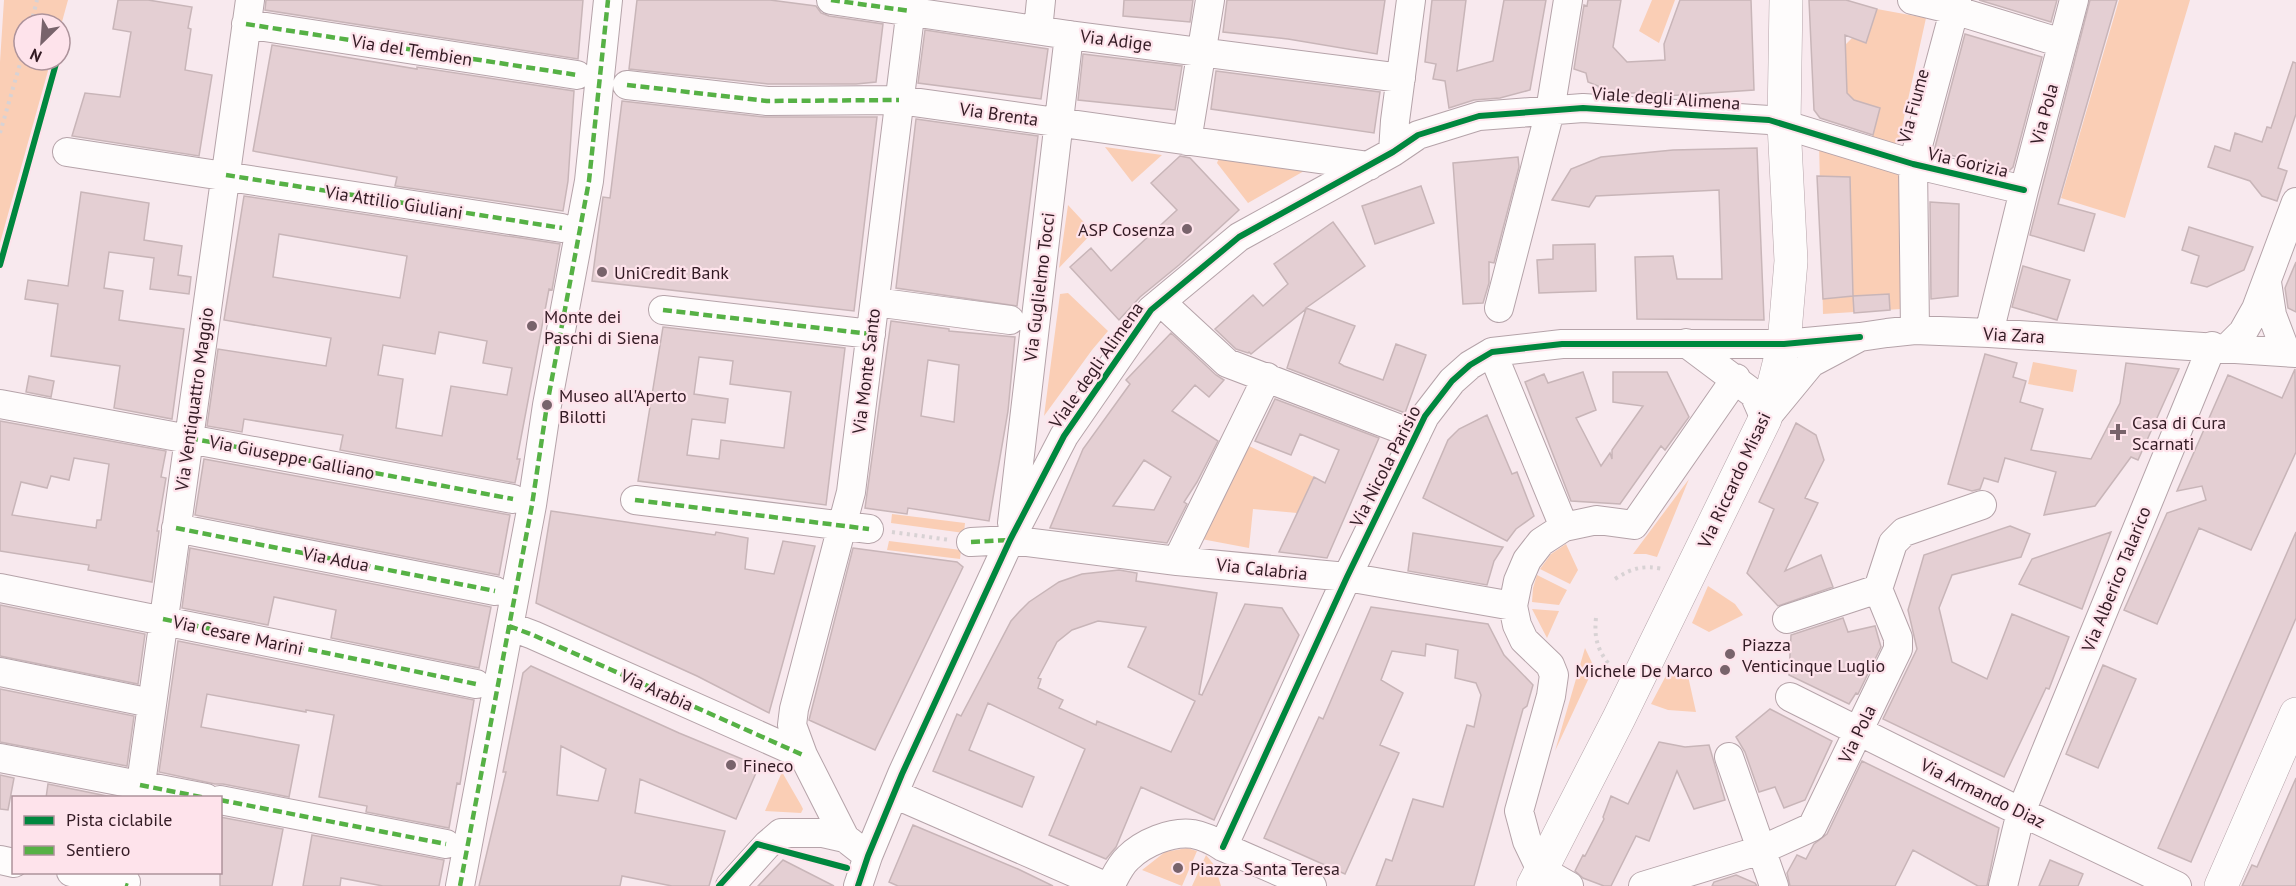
<svg xmlns="http://www.w3.org/2000/svg" width="2296" height="886" viewBox="0 0 2296 886" font-family="'PT Sans',sans-serif">
	<style>
		.green { fill: #faceb5 }
		.building { fill: #e4cfd3; stroke: #c8b5b8; stroke-width: 1.5; fill-rule: evenodd }
		.lines { fill: none; stroke-linecap: round; stroke-linejoin: round }
		.minor-casing { stroke: #b5a3a9; stroke-width: 30 }
		.major-casing { stroke: #b5a3a9; stroke-width: 34 }
		.path { stroke: #d8d2d4; stroke-width: 4; stroke-dasharray: 3 4.5; stroke-linecap: butt }
		.minor { stroke: #fefcfc; stroke-width: 28 }
		.major { stroke: #fefcfc; stroke-width: 33 }
		.quiet { stroke: #56b145; stroke-width: 4.5; stroke-dasharray: 9 4.5; stroke-linecap: butt }
		.cycleway-casing { stroke: #fee3eb; stroke-width: 10 }
		.cycleway { stroke: #00873e; stroke-width: 6 }
		.poi-dot { fill: #78636b; stroke: #fee3eb; stroke-width: 2 }
		.labels { text-anchor: middle; dominant-baseline: central; stroke-width: 4.5; stroke-linejoin: round; paint-order: stroke }
		.street-label { font-size: 18px; fill: #331b24; stroke: #fee3eb }
		.poi-label { font-size: 18px; fill: #331b24; stroke: #fee3eb; text-anchor: start }
	</style>
	<rect width="100%" height="100%" fill="#f8e9ee"/>
	<!-- green -->
	<path class="green" d="M4 0H68L60 29V24H24V60H51L0 243V62Z
		M1652 0H1675L1659 43 1639 31Z
		M2119 0H2190L2125 218 2061 198Z
		M1877 9 1926 18 1896 154 1871 142 1879 108 1854 100 1847 93 1845 45 1852 38 1866 43Z
		M1819 143 1900 172 1901 309 1823 314Z
		M1105 147 1162 155 1132 182Z
		M1219 158 1304 171 1248 203 1217 163Z
		M1068 205 1093 232 1059 268Z
		M1068 293 1108 331 1092 350 1044 416 1060 294Z
		M2033 362 2077 370 2073 392 2028 384Z
		M1245 444 1314 477 1297 513 1253 509 1249 548 1196 538Z
		M1689 479 1657 557 1646 554H1633Z
		M892 514 965 523 964 533 891 523Z
		M889 541 961 550 960 559 887 550Z
		M1566 544 1578 570 1570 584 1540 569 1551 554Z
		M1537 575 1567 590 1559 605 1532 602 1533 588Z
		M1708 586 1735 604 1743 615 1709 632 1692 623Z
		M1532 609 1559 611 1547 638Z
		M1585 648 1594 667 1555 751Z
		M1670 668 1688 676 1696 712 1668 710 1651 704Z
		M782 772 801 805 803 809 801 813 765 811Z
		M1187 848 1197 851 1182 886 1142 870 1165 852Z
		M1206 855 1215 866 1221 886H1192Z"/>
	<!-- building -->
	<path class="building" d="M118 0H148L192 7 188 28 191 29 185 70 212 75 199 156 72 136 85 93 120 97 131 32 113 29Z
		M266 0H583L578 59 265 10Z
		M637 0H770L816 6 821 13 829 16 883 24 876 82 856 84H768L629 69Z
		M1124 0H1193L1190 22 1123 16Z
		M1227 0H1385L1377 54 1288 39 1223 32Z
		M1432 0H1466L1457 71 1493 61 1504 0H1546L1530 90 1500 98 1474 100 1449 108 1445 81 1433 79 1436 64 1425 62Z
		M1588 0H1621L1613 47 1627 62 1665 60 1664 44 1680 0H1751L1754 90 1666 96V93H1600L1598 86 1588 82 1586 73 1574 69 1584 5 1587 6Z
		M1809 0H1846L1877 9 1866 43 1845 35 1847 93 1854 100 1880 108 1873 135 1820 118 1814 110Z
		M1979 0H2057L2051 22Z
		M2090 0H2117L2058 204 2095 214 2084 251 2030 235Z
		M925 30 1048 49 1041 99 918 83Z
		M1965 34 2042 57 2013 167 2010 170 1934 151Z
		M272 45 417 69V67L574 91 568 181 563 211 395 186 397 177 253 151Z
		M1083 54 1182 66 1175 110 1078 100Z
		M2293 62 2296 63V114L2278 168 2287 171 2277 201 2262 196 2250 181 2208 167 2215 146 2230 151 2235 133 2262 142 2267 127 2271 128Z
		M1216 71 1380 92 1374 133 1211 109Z
		M622 101 765 117H877L854 311 592 281 603 197 610 198Z
		M916 119 1038 136 1017 306 896 288Z
		M1757 148 1764 320 1637 319 1635 257 1673 256 1677 279H1722L1719 190 1596 196 1589 207 1552 200 1571 169 1601 157 1673 150Z
		M1180 156 1190 158 1239 210 1179 265 1140 297 1119 320 1070 267 1091 248 1111 271 1177 210 1151 183Z
		M1518 157 1519 167 1494 263 1489 262V283L1483 303 1463 304 1453 163Z
		M1817 176 1850 177 1853 296 1823 299Z
		M1421 186 1434 223 1375 244 1362 206Z
		M81 192 149 203 144 240 182 246 178 275 191 277 189 294 150 289 154 258 109 252 104 288 123 291 119 320 184 329 172 419 114 408 120 366 51 356 58 304 25 299 28 280 68 286Z
		M244 196 560 244 552 290 549 289 517 459H520L515 483 340 450 343 435 244 419 242 432 207 426 218 349 326 366 331 338 224 320ZM279 234 407 256 400 298 273 277ZM439 332 487 341 483 363 512 368 507 395 451 386 442 436 396 428 403 379 378 375 383 345 435 354Z
		M1930 202 1959 204 1958 296 1931 299Z
		M1333 222 1365 266 1306 308 1355 326 1339 363 1344 366 1383 380 1396 344 1426 355 1405 413 1287 368 1306 309 1251 354 1249 352 1248 353 1236 349 1215 329 1253 295 1263 306 1288 284 1274 264Z
		M2189 227 2253 247 2244 270 2207 287 2191 283 2199 256 2182 250Z
		M1595 244 1596 291 1539 293 1537 260 1553 259V245Z
		M2296 262V312L2288 308 2285 288Z
		M2023 266 2070 280 2057 320 2012 307Z
		M1889 294 1890 310 1854 313 1853 296Z
		M891 321 949 329V331L1015 337 1008 411 989 521 908 508 907 514 865 508ZM928 360 959 365 954 422 921 416Z
		M663 327 845 348 826 505 638 481ZM699 357 733 361 730 384 791 392 784 448 721 440 719 459 687 455 692 419 725 423 728 399 694 394Z
		M1171 333 1216 375 1224 380 1209 397 1195 385 1172 411 1218 441 1197 482 1184 502 1187 504 1167 543 1050 528 1083 449 1130 384 1126 380ZM1144 460 1171 477 1154 510 1113 506Z
		M1985 354 2017 363 2013 377 2026 381 2020 402 2043 409 2031 450 2091 459 2120 403 2126 363 2179 369 2138 460 2131 457 2095 506 2044 515 2056 472 2005 458 1998 482 1984 478 1980 489 1972 491 1948 484Z
		M2295 369 2296 452 2251 550 2199 528 2157 624 2124 610 2167 513 2206 500 2202 486 2177 491 2228 375 2282 398Z
		M1583 372 1596 410 1576 418 1601 466 1610 453 1612 459V450L1643 406 1613 402V372H1667L1689 417 1665 450 1661 446 1620 504 1571 501 1525 382 1544 374 1548 383Z
		M29 376 54 381 51 397 26 392Z
		M1275 399 1379 438 1327 558 1279 552 1314 477 1325 483 1339 450 1300 434 1291 455 1255 441Z
		M1487 415 1512 474 1517 472 1534 516 1516 529 1507 541 1423 498 1448 440 1459 429Z
		M0 421 166 451 161 477 166 478 157 531H159L152 582 88 570 89 565 0 551ZM74 458 109 464 101 520H97L96 528 12 515 21 482 47 488 51 476 69 480Z
		M1796 423 1816 435 1824 460 1805 498 1818 503 1785 571 1821 555 1833 587 1778 606 1747 573 1774 509 1759 502Z
		M204 459 510 515 499 575 195 515Z
		M551 511 715 535 716 532 748 538 745 569 774 574 783 541 815 546 769 713 697 676 536 603Z
		M2010 526 2030 534 2021 557 1952 575 1939 608 1952 662 1987 679 2012 614 2069 637 2049 689 2046 688 2004 777 1883 719 1917 649 1908 610 1924 555Z
		M2111 532 2082 609 2019 584 2032 559Z
		M2296 532V618L2191 862 2158 848Z
		M1413 533 1503 547 1494 561 1487 585 1408 571Z
		M190 548 491 607 479 668 331 638 336 610 274 597 268 625 182 608Z
		M853 548 957 562 963 567 875 750 809 720Z
		M1119 570 1137 573 1136 581 1217 593 1199 694 1202 695 1245 604 1282 608 1299 635 1214 820 1141 787 1116 847 1106 859 1049 835 1085 749 988 703 969 750 1034 777 1022 807 933 771 957 714 961 716 1011 621 1019 612 1029 602 1059 582 1082 574ZM1098 621 1146 627 1128 667 1195 701 1171 752 1097 721 1096 725 1059 708 1063 700 1038 688 1041 679 1038 678 1057 642 1072 630Z
		M0 605 145 634 138 684 0 656Z
		M1371 607 1488 624 1504 655 1533 685 1527 706 1523 709 1474 886H1376L1386 859 1392 861 1413 799 1443 807 1467 725 1474 727 1481 695 1476 683 1455 678 1458 650 1426 644 1425 656 1392 651 1381 680 1403 693 1380 745 1399 753 1345 874 1264 838 1319 717 1323 719Z
		M1843 618 1848 632 1875 626 1881 647 1858 694 1856 693 1849 704 1789 675 1791 635Z
		M178 641 474 700 460 784 457 783 449 828 366 812 367 806 319 797 334 715 306 710V712L207 694 201 727 299 745 289 797 223 784H215L159 772Z
		M2103 665 2136 679 2098 768 2066 754Z
		M531 666 679 733 759 766 736 819 640 779 635 813 725 831 709 886H672L622 876 620 886H479L506 772H503L523 673ZM561 746 606 769 598 801 557 795Z
		M0 689 134 716 127 766 0 742Z
		M1770 709 1832 741 1805 800 1784 808 1775 787 1759 792 1745 752 1736 737Z
		M1659 742 1685 747 1709 745 1725 800 1694 809 1677 771 1649 841 1636 836 1611 886H1604L1583 878 1575 871 1583 855 1585 856 1604 819 1603 817 1611 796 1628 804Z
		M1862 761 1999 828 1987 886H1978L1913 850 1895 886H1790L1787 873 1797 855 1806 859 1814 844 1827 834Z
		M0 775 14 778 8 810 0 809Z
		M2296 778V886H2242L2252 865 2257 867Z
		M48 784 117 798H46Z
		M220 817 283 829 272 886H220Z
		M913 825 1018 869 1053 886H898L889 882Z
		M312 835 444 860 439 886H383L341 878 340 886H303Z
		M783 860 834 886H758Z
		M2050 860 2083 874 2078 886H2039Z
		M1736 875 1755 883 1757 886H1712L1714 882Z"/>
	<g class="lines">
		<defs>
			<path id="minor" d="M831 0 1069 35 1401 78
				M1912 0 1954 10 2062 43
				M246 24 577 75
				M1038 30 1041 0
				M627 85 767 101 899 100 1369 166
				M1187 141 1210 0
				M67 152 562 228
				M1393 152 1395 121 1411 0
				M2267 282 2272 315 2286 352
				M875 302 1010 320
				M1161 302 1227 363 1416 435
				M1499 308 1550 111 1568 0
				M663 310 871 334
				M1915 330 1913 164 1957 0
				M1989 333 2024 190 2074 0
				M1686 343 1754 394 1765 419 1811 363 1860 337 1887 333 1915 330 1989 333 2296 353
				M2228 347 2243 332 2256 309 2296 202
				M1492 352 1564 527
				M0 404 513 499
				M635 500 869 529
				M1012 523 1069 35
				M176 528 495 591
				M971 542 1010 540 1177 561 1347 577 1513 606
				M1177 561 1267 377
				M0 588 476 684
				M1878 589 1893 543 1904 532 1982 505
				M1787 619 1878 589
				M509 626 533 635 803 755
				M0 672 151 703
				M1790 697 2021 812 2177 886
				M1729 757 1774 886
				M0 758 206 798
				M894 794 1105 886
				M139 798 250 0
				M220 800 446 844
				M1223 847 1347 577 1425 416 1452 381 1470 365 1492 352 1562 344H1784L1860 337
				M868 856 845 838 803 755 792 725 794 709 851 492 912 0
				M0 860 14 863
				M71 872 126 882
				M460 886 532 505 547 405 589 181 608 0
				M730 886 767 845 781 833H823L845 838
				M858 886 868 856 902 774 1010 540 1064 436 1151 310 1239 237 1393 152 1418 135 1479 116 1583 108 1769 120 1913 164 2024 190
				M1110 886C1115 877 1120 865 1128 858 1143 843 1171 831 1193 834 1204 836 1214 841 1223 847L1312 886
				M1569 886 1541 870 1527 841 1519 811 1551 696 1554 675 1550 665 1524 640 1517 625 1513 606 1518 581 1527 560 1541 542 1564 527 1597 520 1634 525 1736 378
				M1643 886 1761 850 1812 827 1898 649V638L1878 589
				M2003 886 2021 812 2212 346"/>
			<path id="major" d="M1533 886 1619 718 1765 419 1784 344 1791 261 1784 124 1786 0
				M2221 886 2296 714"/>
		</defs>
		<!-- minor casing -->
		<use href="#minor" class="minor-casing"/>
		<!-- major casing -->
		<use href="#major" class="major-casing"/>
		<!-- path -->
		<path class="path" d="M31 24 37 0
			M0 133 24 50
			M892 532 950 540
			M1615 579C1632 568 1643 565 1663 569
			M1596 618C1594 636 1597 650 1609 664"/>
		<!-- minor -->
		<use href="#minor" class="minor"/>
		<!-- major -->
		<use href="#major" class="major"/>
		<!-- quiet -->
		<path class="quiet" d="M831 0 910 11
			M246 24 577 75
			M627 85 767 101 899 100
			M226 175 562 228
			M663 310 871 334
			M189 438 513 499
			M635 500 869 529
			M176 528 495 591
			M971 542 1010 540
			M163 619 476 684
			M509 626 533 635 803 755
			M140 785 206 798
			M220 800 446 844
			M125 885 128 886
			M460 886 532 505 547 405 589 181 608 0"/>
		<defs>
			<path id="cycleway" d="M0 265 57 60
				M1223 847 1347 577 1425 416 1452 381 1470 365 1492 352 1562 344H1784L1860 337
				M719 886 757 844 847 868
				M858 886 868 856 902 774 1010 540 1064 436 1151 310 1239 237 1393 152 1418 135 1479 116 1583 108 1769 120 1913 164 2024 190"/>
		</defs>
		<!-- cycleway casing -->
		<use href="#cycleway" class="cycleway-casing"/>
		<!-- cycleway -->
		<use href="#cycleway" class="cycleway"/>
	</g>
	<!-- markers -->
	<g class="poi-dot">
		<circle cx="1187" cy="229" r="6"/>
		<circle cx="602" cy="272" r="6"/>
		<circle cx="532" cy="326" r="6"/>
		<circle cx="547" cy="405" r="6"/>
		<path d="M2115 423h6v6h6v6h-6v6h-6v-6h-6v-6h6z"/>
		<circle cx="1730" cy="654" r="6"/>
		<circle cx="1725" cy="670" r="6"/>
		<circle cx="731" cy="765" r="6"/>
		<circle cx="1178" cy="868" r="6"/>
	</g>
	<g class="labels">
		<!-- street labels -->
		<g class="street-label">
			<text transform="translate(1116 40) rotate(7)">Via Adige</text>
			<text transform="translate(412 50) rotate(9)">Via del Tembien</text>
			<text transform="translate(1666 98) rotate(4)">Viale degli Alimena</text>
			<text transform="translate(1913 106) rotate(-75)">Via Fiume</text>
			<text transform="translate(999 114) rotate(8)">Via Brenta</text>
			<text transform="translate(2044 114) rotate(-75)">Via Pola</text>
			<text transform="translate(1968 162) rotate(13)">Via Gorizia</text>
			<text transform="translate(394 202) rotate(9)">Via Attilio Giuliani</text>
			<text transform="translate(1039 287) rotate(-83)">Via Guglielmo Tocci</text>
			<text transform="translate(2014 335) rotate(3)">Via Zara</text>
			<text transform="translate(1096 365) rotate(-55)">Viale degli Alimena</text>
			<text transform="translate(866 371) rotate(-83)">Via Monte Santo</text>
			<text transform="translate(194 399) rotate(-82)">Via Ventiquattro Maggio</text>
			<text transform="translate(292 457) rotate(11)">Via Giuseppe Galliano</text>
			<text transform="translate(1385 466) rotate(-63)">Via Nicola Parisio</text>
			<text transform="translate(1734 480) rotate(-65)">Via Riccardo Misasi</text>
			<text transform="translate(336 559) rotate(11)">Via Adua</text>
			<text transform="translate(1262 569) rotate(6)">Via Calabria</text>
			<text transform="translate(2116 579) rotate(-68)">Via Alberico Talarico</text>
			<text transform="translate(238 635) rotate(12)">Via Cesare Marini</text>
			<text transform="translate(657 690) rotate(24)">Via Arabia</text>
			<text transform="translate(1857 734) rotate(-64)">Via Pola</text>
			<text transform="translate(1983 793) rotate(26)">Via Armando Diaz</text>
		</g>
		<!-- poi labels -->
		<g class="poi-label">
			<text x="1175" y="229" text-anchor="end">ASP Cosenza</text>
			<text x="614" y="272">UniCredit Bank</text>
			<text x="544" y="316">Monte dei<tspan x="544" dy="21">Paschi di Siena</tspan></text>
			<text x="559" y="395">Museo all'Aperto<tspan x="559" dy="21">Bilotti</tspan></text>
			<text x="2132" y="422">Casa di Cura<tspan x="2132" dy="21">Scarnati</tspan></text>
			<text x="1742" y="644">Piazza<tspan x="1742" dy="21">Venticinque Luglio</tspan></text>
			<text x="1713" y="670" text-anchor="end">Michele De Marco</text>
			<text x="743" y="765">Fineco</text>
			<text x="1190" y="868">Piazza Santa Teresa</text>
		</g>
	</g>
	<!-- legend -->
	<rect x="12" y="796" width="210" height="78" fill="#fee3eb" stroke="#ad939b" stroke-width="1.5"/>
	<rect x="24" y="816" width="30" height="9" fill="#00873e" stroke="#ad939b" stroke-width="1.5"/>
	<text x="66" y="826" font-size="18" fill="#331b24">Pista ciclabile</text>
	<rect x="24" y="846" width="30" height="9" fill="#56b145" stroke="#ad939b" stroke-width="1.5"/>
	<text x="66" y="856" font-size="18" fill="#331b24">Sentiero</text>
	<!-- north arrow -->
	<g transform="translate(42 42) rotate(205)"><circle r="28" fill="#fee3eb" stroke="#ad939b" stroke-width="1.5"/>
	<path d="M0-4.5L10 22L0 15L-10 22Z" fill="#78636b"/>
	<text y="-9" font-size="16" font-weight="bold" text-anchor="middle" fill="#331b24">N</text>
	</g>
</svg>
